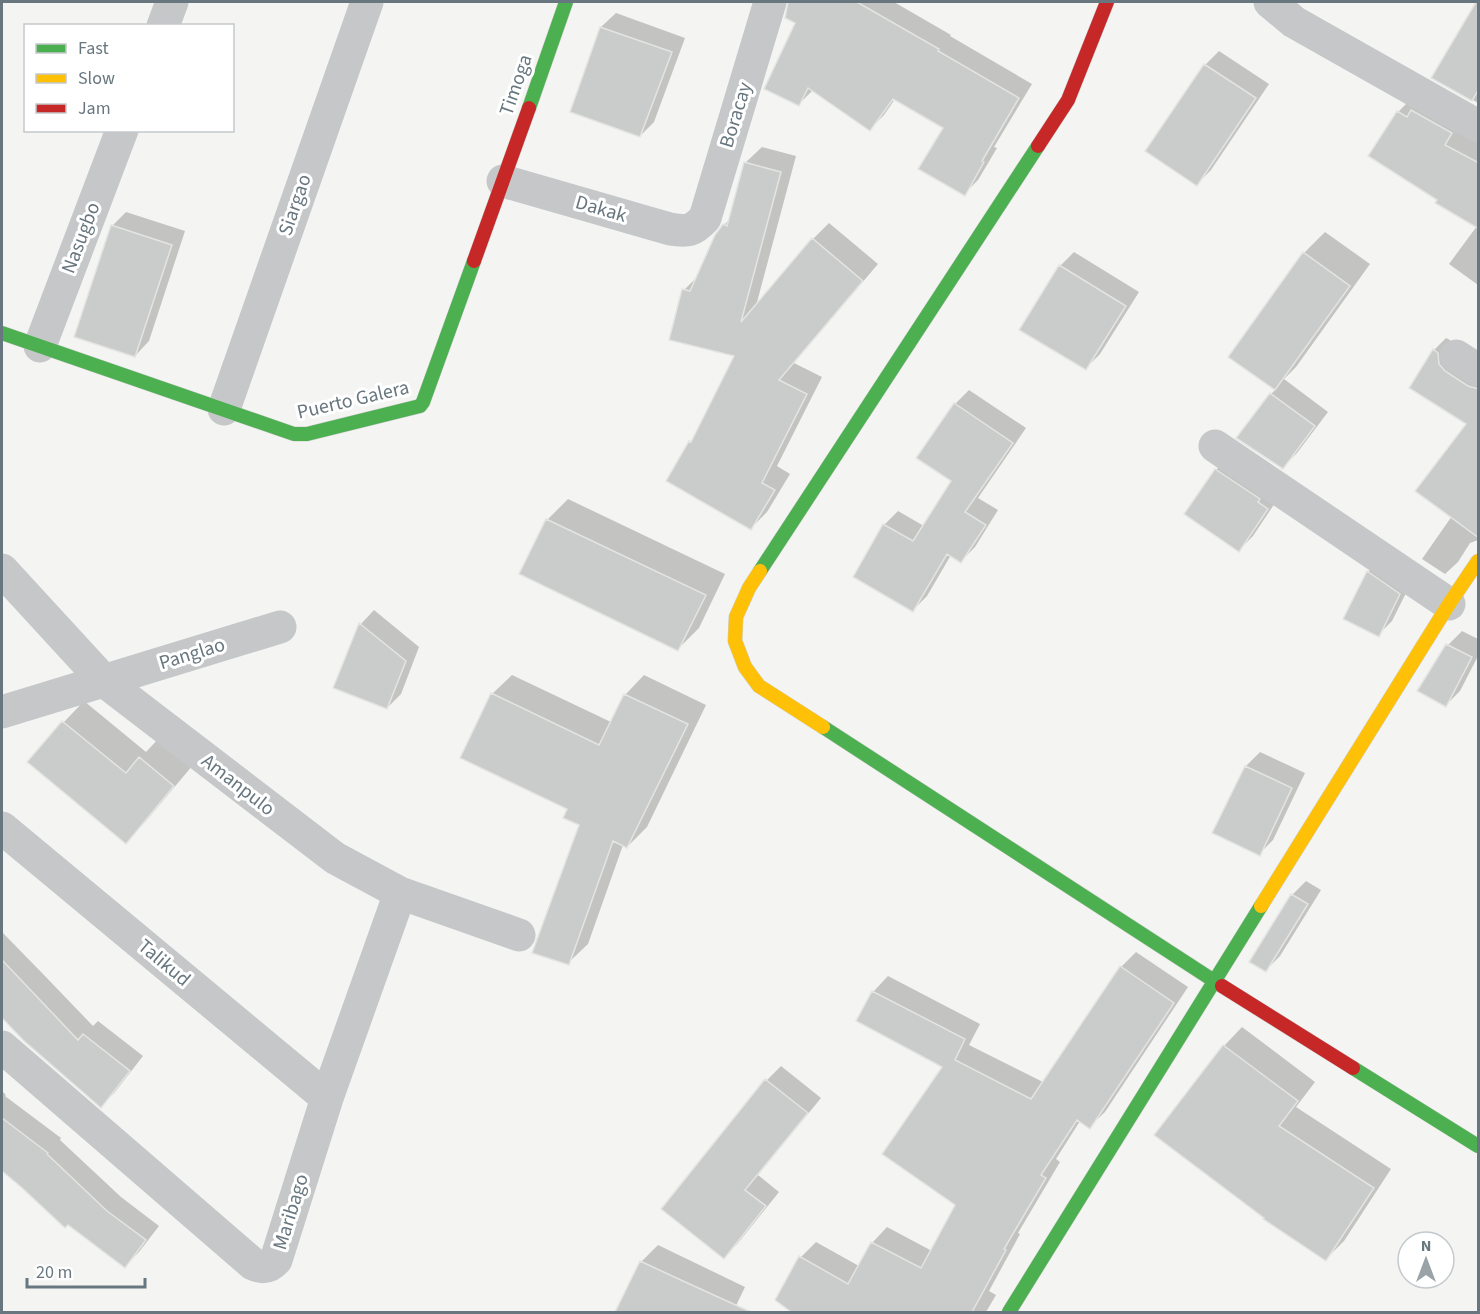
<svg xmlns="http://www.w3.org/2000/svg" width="1480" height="1314" viewBox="0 0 1480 1314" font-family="'Source Sans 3',sans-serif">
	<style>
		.shadow { fill: #0003 }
		.building { fill: #cacbcb; stroke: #e4e4e2; stroke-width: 1.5 }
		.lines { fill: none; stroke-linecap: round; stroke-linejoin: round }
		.fast-casing { stroke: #cfd0d0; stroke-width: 15 }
		.slow-casing { stroke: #cfd0d0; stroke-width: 15 }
		.jam-casing { stroke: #cfd0d0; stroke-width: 15 }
		.street { stroke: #c5c7c8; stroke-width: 33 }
		.fast { stroke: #4caf50; stroke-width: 14 }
		.slow { stroke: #ffc107; stroke-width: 14 }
		.jam { stroke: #c62828; stroke-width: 14 }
		.labels { text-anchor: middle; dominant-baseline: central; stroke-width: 6; stroke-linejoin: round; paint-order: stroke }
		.street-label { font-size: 20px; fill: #68777f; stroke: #fff }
	</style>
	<rect width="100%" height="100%" fill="#f4f4f3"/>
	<!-- shadow -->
	<path class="shadow" d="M794 2H894L951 35 950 36 1032 84 994 147 997 148 978 180 964 194 945 128 895 99 884 115 870 129 813 90 799 104 796 22 788 12Z
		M1478 11V103L1433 77Z
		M616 13 685 38 654 122 640 136 571 111 601 27Z
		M1219 51 1269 84 1211 170 1197 184 1147 151 1205 65Z
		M1411 99 1478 128V285L1449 264 1477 226 1439 199 1398 112Z
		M762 147 796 156 756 306 813 239 829 223 878 264 794 363 822 377 777 466 790 474 767 512 751 528 690 442 696 436 736 355 684 290 699 275 724 225 730 219 745 163Z
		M126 212 185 231 149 341 135 356 112 226Z
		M1325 232 1370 264 1296 367 1284 379 1328 412 1297 453 1283 467 1271 394 1276 389 1230 357 1304 253Z
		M1074 252 1139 292 1100 354 1086 368 1060 266Z
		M1446 338 1450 340 1451 351 1478 372V540L1470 543 1458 562 1445 574 1422 559 1452 516 1468 423 1411 387 1434 350Z
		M969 390 1026 428 978 498 998 510 975 547 961 561 951 555 927 596 913 610 884 525 898 511 924 526 953 480 919 457 955 404Z
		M1230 456 1281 494 1253 536 1239 550 1186 514 1216 470Z
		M568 499 725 574 699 628 678 649 547 520Z
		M1382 558 1413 579 1392 621 1378 635 1368 572Z
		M374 610 419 647 401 694 387 708 335 687 361 624Z
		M1462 631 1478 639V656L1460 691 1446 705 1419 691 1448 645Z
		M512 675 611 722 625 695 644 675 706 705 647 827 627 847 623 845 588 944 568 963 580 824 492 694Z
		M84 701 146 752 160 737 193 765 146 821 125 842 29 762 64 722Z
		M1260 752 1305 773 1273 840 1259 854 1246 766Z
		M1306 881 1321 890 1280 956 1266 970 1251 961 1292 895Z
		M2 932 43 974 93 1026 98 1021 143 1056 115 1092 101 1106 24 1039 2 1016Z
		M1136 952 1188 987 1105 1112 1089 1127 1080 1121 1056 1159 1060 1162 1018 1233 1020 1234 989 1291 996 1295 986 1312H793L777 1299 801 1257 816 1242 859 1266 872 1243 887 1227 932 1251 957 1205 944 1067 873 992 888 976 980 1024 969 1045 1043 1082 1121 967Z
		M1242 1027 1315 1082 1296 1107 1391 1169 1344 1241 1326 1259 1266 1218 1156 1134 1224 1046Z
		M781 1066 821 1098 758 1175 779 1192 738 1243 724 1257 663 1209 767 1080Z
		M2 1091 6 1095 5 1096 61 1138 60 1140 121 1197 159 1226 139 1252 125 1266 2 1169Z
		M658 1245 745 1287 733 1312H617L642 1261Z"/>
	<!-- building -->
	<path class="building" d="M788 2H857L939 49 938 51 1019 98 982 161 984 162 965 196 918 169 943 128 893 99 870 131 808 88 799 106 764 89 795 23 785 18Z
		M1476 2H1479V89L1472 101 1431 78Z
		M600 27 672 52 640 137 570 112Z
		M1204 64 1256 98 1197 186 1145 151Z
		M1411 110 1452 133 1445 145 1479 163V229L1435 203 1437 200 1368 156 1397 111 1407 117Z
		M744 162 781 172 741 322 812 238 863 281 779 380 807 394 762 483 775 490 751 530 666 481 689 441 691 442 734 356 669 340 682 289 690 291 715 235 723 224 727 226Z
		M111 225 172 245 135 357 74 337Z
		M1303 252 1350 286 1275 390 1228 357Z
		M1059 265 1126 306 1086 370 1019 330Z
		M1433 349 1438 353 1439 364 1445 371 1468 386 1479 389V538L1415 491 1466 424 1409 388Z
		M1270 393 1315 426 1283 469 1236 438Z
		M954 403 1013 443 965 512 986 525 961 563 947 554 913 612 853 577 883 524 913 541 951 481 916 458Z
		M1215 469 1260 499 1258 502 1268 509 1239 552 1184 514Z
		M546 519 706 595 678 651 519 574Z
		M1367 571 1400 594 1379 637 1343 619Z
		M359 623 406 661 387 709 333 688Z
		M1446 644 1472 657 1446 707 1417 691Z
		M491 693 599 745 624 694 688 724 627 848 613 841 569 965 532 953 579 825 563 818 567 809 460 758Z
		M62 721 126 773 139 757 174 786 126 844 27 762Z
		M1245 766 1292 788 1260 856 1212 833Z
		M1291 894 1308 904 1266 972 1249 962Z
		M2 960 78 1040 83 1034 130 1071 101 1108 23 1040 2 1018Z
		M1120 966 1174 1003 1090 1129 1077 1120 1041 1175 1046 1178 1004 1249 1006 1250 972 1312H791L775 1300 799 1256 848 1284 871 1242 921 1268 955 1205 882 1154 942 1067 856 1021 872 991 965 1039 955 1060 1031 1099Z
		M1223 1045 1298 1101 1279 1126 1374 1188 1326 1261 1263 1219 1264 1218 1154 1135Z
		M765 1079 808 1113 745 1190 766 1206 724 1259 661 1209Z
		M2 1118 48 1153 47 1154 107 1211 146 1240 125 1268 68 1225 65 1228 21 1187 2 1171Z
		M640 1261 683 1281 751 1312H615Z"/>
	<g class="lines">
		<defs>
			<path id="fast" d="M529 108 566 2
				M2 333 294 434H307L420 406 423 402 474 261
				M760 571 1038 146
				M823 727 1222 986
				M1353 1068 1478 1146
				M1009 1312 1261 906"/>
			<path id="slow" d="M760 571 749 588 736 617 735 641 745 667 759 686 823 727
				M1261 906 1449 604 1478 561"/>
			<path id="jam" d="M1038 146 1068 100 1107 2
				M474 261 529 108
				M1222 986 1353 1068"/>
		</defs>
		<!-- fast casing -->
		<use href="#fast" class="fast-casing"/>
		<!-- slow casing -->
		<use href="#slow" class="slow-casing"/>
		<!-- jam casing -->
		<use href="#jam" class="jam-casing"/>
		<!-- street -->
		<path class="street" d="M1270 2 1294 22 1478 126
			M163 26 172 2
			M503 181 670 229C688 232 693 231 705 218L770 2
			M40 346 122 130
			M1456 356 1478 370
			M224 409 367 2
			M1215 446 1449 604
			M2 570 104 681 335 858 400 893 519 935
			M2 712 280 627
			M2 828 327 1098
			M2 1047 253 1264C262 1268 269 1268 276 1260L327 1098 400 893"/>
		<!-- fast -->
		<use href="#fast" class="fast"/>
		<!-- slow -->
		<use href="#slow" class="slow"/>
		<!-- jam -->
		<use href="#jam" class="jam"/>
	</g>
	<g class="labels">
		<!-- street labels -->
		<g class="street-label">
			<text transform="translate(516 85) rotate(-71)">Timoga</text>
			<text transform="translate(736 115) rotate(-73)">Boracay</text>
			<text transform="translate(295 205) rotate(-71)">Siargao</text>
			<text transform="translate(601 209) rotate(16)">Dakak</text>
			<text transform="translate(81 238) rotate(-69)">Nasugbo</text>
			<text transform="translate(353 400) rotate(-13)">Puerto Galera</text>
			<text transform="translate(192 654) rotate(-17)">Panglao</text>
			<text transform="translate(238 785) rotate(38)">Amanpulo</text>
			<text transform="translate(164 963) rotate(40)">Talikud</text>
			<text transform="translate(291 1212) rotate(-73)">Maribago</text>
		</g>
	</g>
	<!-- border -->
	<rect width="1480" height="1314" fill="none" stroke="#68777f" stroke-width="6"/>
	<!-- legend -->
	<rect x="24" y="24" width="210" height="108" fill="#ffffff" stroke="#c3c9cc" stroke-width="1.5"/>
	<rect x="36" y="44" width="30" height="9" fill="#4caf50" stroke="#c3c9cc" stroke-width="1.5"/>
	<text x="78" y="54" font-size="18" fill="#68777f">Fast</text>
	<rect x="36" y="74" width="30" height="9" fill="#ffc107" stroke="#c3c9cc" stroke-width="1.5"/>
	<text x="78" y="84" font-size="18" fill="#68777f">Slow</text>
	<rect x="36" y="104" width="30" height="9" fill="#c62828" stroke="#c3c9cc" stroke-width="1.5"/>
	<text x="78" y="114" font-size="18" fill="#68777f">Jam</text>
	<!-- north arrow -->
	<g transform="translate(1426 1260)"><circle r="28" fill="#ffffff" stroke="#c3c9cc" stroke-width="1.5"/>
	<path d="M0-4.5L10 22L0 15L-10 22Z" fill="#99a3a8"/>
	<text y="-9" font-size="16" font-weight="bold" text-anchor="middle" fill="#68777f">N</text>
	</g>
	<!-- scale -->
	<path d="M27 1278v9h118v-9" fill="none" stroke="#68777f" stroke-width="3"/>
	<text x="36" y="1278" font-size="18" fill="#68777f" stroke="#ffffff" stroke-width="4.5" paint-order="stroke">20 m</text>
</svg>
